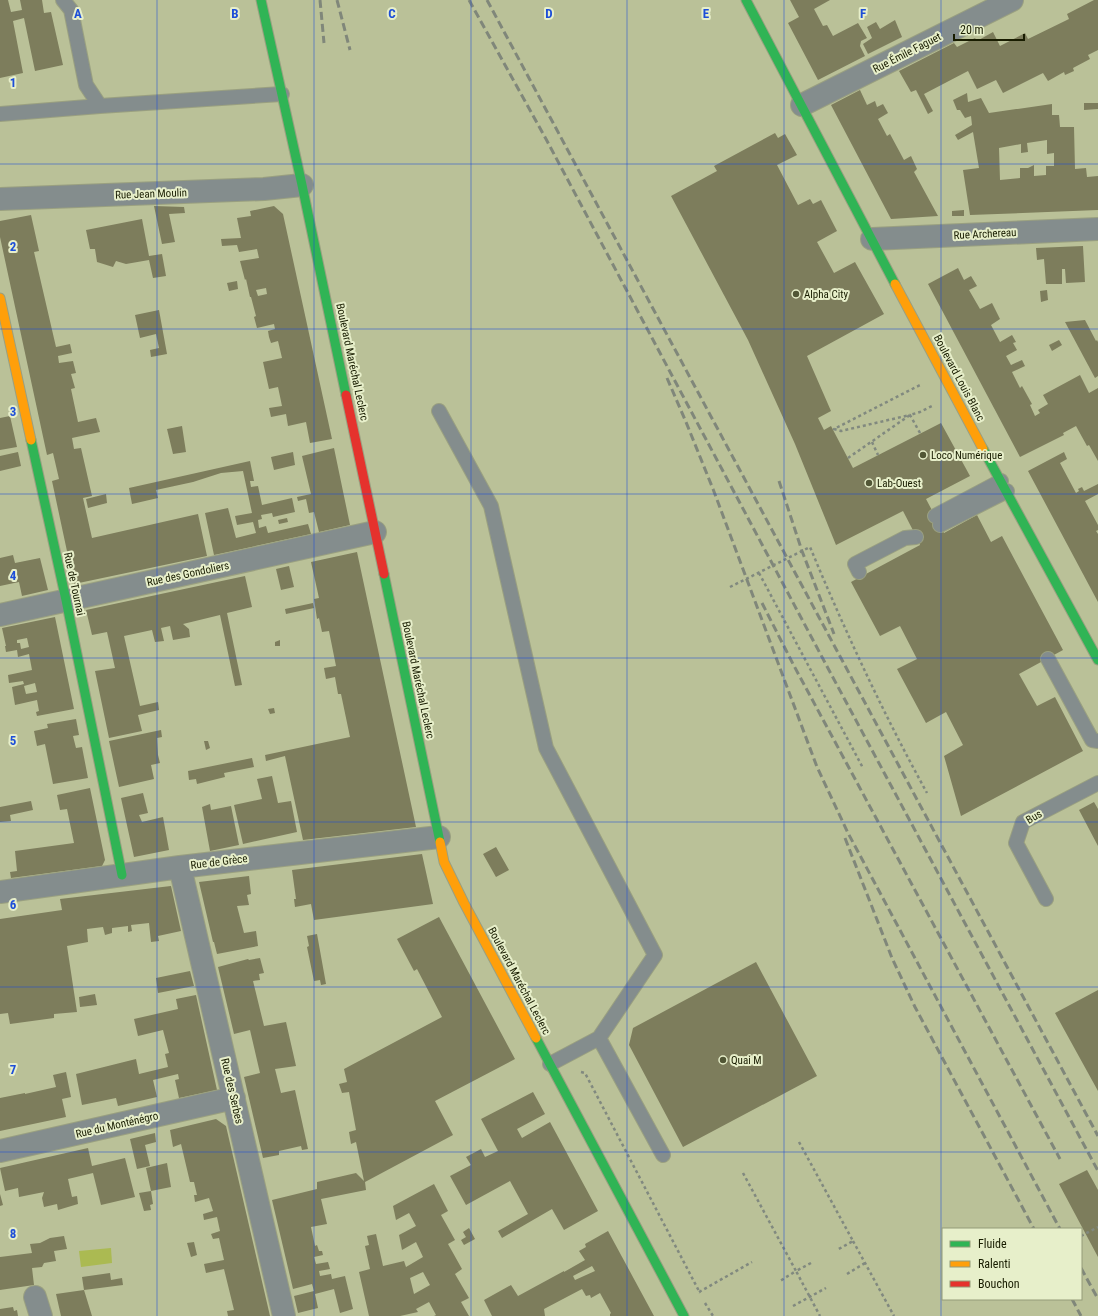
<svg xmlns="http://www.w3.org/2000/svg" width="1098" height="1316" viewBox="0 0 1098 1316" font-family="'Roboto Condensed',sans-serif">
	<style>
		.water { fill: #abba52 }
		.building { fill: #7d7d5c; fill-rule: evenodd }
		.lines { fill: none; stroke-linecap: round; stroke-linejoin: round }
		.lane-casing { stroke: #9aa080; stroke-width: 16 }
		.street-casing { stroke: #9aa080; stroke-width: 24 }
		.fast-casing { stroke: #9aa080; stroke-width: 11 }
		.slow-casing { stroke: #9aa080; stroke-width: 11 }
		.jam-casing { stroke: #9aa080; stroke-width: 11 }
		.path { stroke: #81897f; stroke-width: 2.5; stroke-dasharray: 3 3; stroke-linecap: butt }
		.lane { stroke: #848d8d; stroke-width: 14 }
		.street { stroke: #848d8d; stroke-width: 22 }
		.fast { stroke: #30b455; stroke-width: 9 }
		.slow { stroke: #ff9f0a; stroke-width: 9 }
		.jam { stroke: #e5322d; stroke-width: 9 }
		.rail { stroke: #80877a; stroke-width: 3; stroke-dasharray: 8 4; stroke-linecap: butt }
		.grid { fill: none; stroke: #1d4ed8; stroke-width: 1; stroke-opacity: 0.55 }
		.poi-dot { fill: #515635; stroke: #e7efca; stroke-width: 1.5 }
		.labels { text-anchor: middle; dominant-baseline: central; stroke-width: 4; stroke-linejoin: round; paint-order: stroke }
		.street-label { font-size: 11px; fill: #181c00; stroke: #e7efca }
		.poi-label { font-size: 11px; fill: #181c00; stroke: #e7efca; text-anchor: start }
		.grid-label { font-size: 13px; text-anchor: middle; font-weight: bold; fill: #1d4ed8; stroke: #e7efca; stroke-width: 4; stroke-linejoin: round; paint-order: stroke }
	</style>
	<rect width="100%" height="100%" fill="#bac198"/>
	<!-- water -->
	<path class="water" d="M111 1248 112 1263 81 1267 79 1251Z"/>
	<!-- building -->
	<path class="building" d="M0 0H8L11 12 22 10 20 0H42L44 13 51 12 63 65 35 71 24 18 13 21 23 73 0 78Z
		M790 0H830L814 9 823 26 827 25 833 36 858 23 867 38 861 41 860 46 865 56 818 80 788 23 799 17Z
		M1094 0H1098V50L1088 55 1090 59 1073 68 1074 71 1065 75 1064 72 1048 81 1043 73 1003 93 996 80 977 89 968 71 924 94 933 111 928 114 916 90 911 92 899 71 954 43 957 47 975 38 977 41 993 32 1000 46 1025 33 1028 39 1069 19 1067 14Z
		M895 20 902 37 868 54 863 44 872 38 867 27 876 22 880 29Z
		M860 90 867 105 875 101 877 107 883 104 888 113 878 119 887 136 890 134 904 160 911 156 917 169 914 172 938 216 891 219 831 105Z
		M967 93 968 102 981 98 989 113 1052 104V115H1059L1060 127H1074L1075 169 1086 168 1087 177 1098 176V210L970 215 963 170 979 168 973 132 958 140 955 135 972 125 971 116 965 118 960 110H957L953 100ZM1047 140V154L1054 153V166H1046V175L1034 176V165L1028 168H1020V178L1000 180 999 148 1021 144V153L1028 152 1027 143Z
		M1084 103H1098V109L1084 110Z
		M775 133 778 138 785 134 797 155 777 165 798 205 810 199 813 204 821 200 837 231 817 242 834 273 855 262 884 314 807 356 831 411 818 418 824 430 831 426 853 468 941 423 970 476 926 499 944 533 977 515 991 542 1002 536 1063 650 1019 674 1037 706 1055 697 1083 751 961 816 944 756 963 745 946 712 926 723 897 669 917 659 900 626 880 636 851 582 920 545 919 542 903 511 836 545 795 444 748 340 671 196 717 171 714 166Z
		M154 206 184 207 185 213 169 214 175 242 162 244Z
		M274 206 283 214 332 439 310 443 306 422 288 426 286 414 271 417 269 408 282 406 278 387 269 389 263 362 282 358 278 341 271 343 269 337 268 331 275 329 274 324 257 328 254 317 256 316 251 297H250L246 279 245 280 240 261 259 258 257 249 239 252 237 245 222 246 221 239 241 238 237 218 251 216 250 211ZM266 288 267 294 258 296 256 290Z
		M964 210V216H952V211Z
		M31 215 39 251 34 252 56 347 70 344 72 353 58 356 59 363 73 361 76 373 71 374 75 388 71 389 78 422 96 418 100 432 72 438 74 449 81 448 92 496 83 498 92 538 198 514 207 556 74 584 52 481 59 479 53 453 47 455 0 237V221Z
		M142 219 149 256 162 254 166 276 153 278 149 260 126 264 116 261 113 267 97 262 95 249H90L86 230Z
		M1083 246 1085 282 1066 283 1065 269H1062V284H1046L1044 259 1037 260 1036 248Z
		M958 268 964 280 971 276 977 286 969 290 980 309 992 303 1000 319 991 325 1000 342 1012 335 1016 342 1013 343 1017 350 1006 356 1011 365 1022 360 1025 366 1012 372 1020 388 1022 386 1032 404 1030 405 1035 416 1040 413 1038 410 1048 404 1043 395 1080 375 1089 393 1098 388V461L1089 445 1087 446 1076 426 1063 433 1064 435 1020 457 928 284Z
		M237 281 238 289 229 291 227 283Z
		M1047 290 1048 300 1041 302 1040 291Z
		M159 310 167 354 151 357 150 350 159 348 156 334 140 338 135 315Z
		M1085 320 1096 341 1097 340 1098 342V376L1095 378 1065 322Z
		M1059 340 1062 345 1052 351 1049 345Z
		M10 416 17 447 0 450V418Z
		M182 426 186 452 173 454 167 429Z
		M334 448 350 525 319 532 314 512 309 513 306 499 298 501 297 497 311 494 302 456Z
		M18 452 21 466 0 471V456Z
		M293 452 295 465 274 470 271 457Z
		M1064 452 1067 459 1060 463 1076 493 1079 491 1078 489 1082 487 1084 491 1098 484V494L1085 501 1098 525V530L1096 531 1098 534V602L1028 471Z
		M250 461 254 481H250L251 487 258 486 262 505 292 498 295 512 273 517 272 513 261 515 262 519 258 520 259 528 266 526 268 533 308 524 311 534 214 555 205 513 228 508 236 538 256 533 253 522 237 525 235 516 252 513 243 471 221 473 193 482 156 490 158 498 132 504 129 488Z
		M106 494 107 503 88 508 86 499Z
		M287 518 288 522 279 524 278 520Z
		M357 552 416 827 303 840 285 756 266 761 265 755 350 737 341 694H338L335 677 326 679 324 668 336 666 329 631 322 632 319 618 317 619 314 599 319 598 311 562Z
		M13 555 15 563 40 558 48 590 22 596 19 582 0 586V558Z
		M289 566 294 587 281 590 276 569Z
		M245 576 252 607 227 613 242 685 235 686 220 615 183 624 189 629 190 637 173 640 170 626 161 628 164 641 155 642 152 630 124 636 140 706 158 702 159 710 138 715 142 731 109 738 95 671 115 668 107 632 92 635 86 610Z
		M313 603 314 608 286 614 285 609Z
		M55 617 74 709 37 716 36 712 39 711 37 700 15 705 12 687 24 684 23 681 9 683 8 675 32 670 29 654 18 657 17 650 6 652 5 646H6L2 628ZM27 638 29 647 21 649 20 643H17V640ZM35 683 37 692 26 694 24 686Z
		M280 640V646H275V642Z
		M274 708 275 713 270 714 268 709Z
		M76 719 79 735 73 736 76 748 82 747 88 778 53 784 45 744 37 746 34 731 48 728 47 724Z
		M161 730 162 737 157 738 158 755 160 763 151 765 154 779 119 787 109 741Z
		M204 741H208L210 748 206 750Z
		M252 758 254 767 224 773 225 777 197 784 196 779 189 780 188 771Z
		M272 776 278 803 291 801 297 832 243 844 234 805 262 799 257 779Z
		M90 788 105 860 102 866 11 878 10 872 17 871 15 851 74 843 67 809 60 810 57 795Z
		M143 793 148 813 139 815 142 822 163 817 169 850 134 857 121 798Z
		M31 801 33 810 10 815 11 821 0 822V807Z
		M1094 802 1098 809V846L1079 810Z
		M210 804 211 810 231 806 239 845 210 851 202 807Z
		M496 847 509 870 496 877 483 854Z
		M422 854 433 904 314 920 311 904 295 907 294 899H296L292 870Z
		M249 876 251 894 247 895 249 905 237 906 244 933 256 931 258 946 217 954 214 942H213L199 882Z
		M171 886 181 931 158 936 159 941 151 942 149 923 131 925 132 931 128 932V926L112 928V933L105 935 103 927 87 929 88 942 67 946 77 1012 54 1014V1018L10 1024 8 1013 0 1014V919L62 910 60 899Z
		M439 917 515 1059 435 1101 453 1135 365 1182 366 1190 321 1199 327 1224 311 1227 315 1246 317 1245 319 1251H322L323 1255 314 1257 316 1264 328 1262 330 1269 319 1271 320 1276 331 1274 332 1279 345 1276 353 1309 340 1313 334 1289 315 1294 318 1308 298 1313 294 1296 314 1291 312 1284 293 1289 272 1200 317 1189V1182L356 1173 364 1181 356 1142 351 1144 349 1132 356 1130 349 1092 342 1093 339 1084 347 1082 344 1069 442 1017 417 969 414 971 397 939Z
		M317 934 326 984 321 985 320 980 314 981 307 947 309 946 307 936Z
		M260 958 264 973 259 974 260 980 253 981 264 1026 286 1022 296 1066 275 1069 281 1093 295 1090 308 1149 302 1150 301 1146 279 1151V1155L263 1158 244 1077 260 1073 250 1030 234 1034 218 967 248 959 249 960Z
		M756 962 817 1076 683 1147 629 1045 633 1028Z
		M190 971 194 986 158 993 156 978Z
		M1098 990V1091L1055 1013Z
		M95 994 97 1005 80 1007 79 997Z
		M196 995 217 1090 179 1098 175 1080 179 1079 178 1074 153 1080 157 1097 118 1106 116 1098 82 1105 76 1074 136 1059 139 1074 168 1067 165 1054 169 1053 163 1030 138 1036 134 1019 178 1009 176 999Z
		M66 1072 71 1097 62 1099 66 1117 0 1131V1098L25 1093V1094L56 1087 53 1075Z
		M533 1092 545 1114 517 1129 522 1138 550 1122 598 1211 564 1230 552 1209 502 1238 498 1231 528 1214 510 1181 466 1205 450 1176 471 1165 466 1157 481 1149 485 1157 498 1151 481 1119Z
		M216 1119 226 1126 270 1316H228L227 1311 234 1310 224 1269 206 1273 204 1264 224 1260 219 1238 213 1239 211 1234 220 1231 217 1217 204 1220 203 1214 213 1211 209 1198 195 1202 194 1195H197L194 1182H190L181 1144 173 1147 170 1130Z
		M155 1133 156 1142 145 1145 150 1166 137 1169 130 1139Z
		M88 1148 92 1166 125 1158 135 1197 101 1205 93 1173 68 1179 72 1197 77 1196 78 1204 58 1210 57 1204 44 1207 42 1198 44 1192 19 1197 18 1188 5 1191 0 1168Z
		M167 1163 171 1187 151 1191 153 1204 150 1205 151 1210 144 1211 139 1193 151 1191 146 1168Z
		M1087 1170 1098 1190V1257L1059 1184Z
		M434 1184 448 1211 441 1215 455 1240 448 1244 462 1269 455 1274 469 1298 461 1302 469 1316H434L436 1315 429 1302 416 1309 418 1312 400 1316H369L359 1272 370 1269 365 1246 369 1245 367 1236 376 1234 383 1266 404 1261 406 1267 423 1257 416 1242 402 1250 399 1235 416 1226 409 1213 396 1220 393 1206ZM423 1272 430 1285 414 1294 410 1278Z
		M0 1194 3 1205 0 1206Z
		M469 1228 475 1239 464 1245 461 1240 466 1237 463 1232Z
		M608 1231 654 1316H610V1314L611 1313 600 1293 591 1298 590 1295 586 1296 582 1289 544 1309 545 1316H492L484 1300 511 1285 518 1296 564 1271V1272L585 1260 579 1251 586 1247 585 1244ZM592 1266 595 1271 575 1280 573 1276Z
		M64 1236 67 1249 54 1251 56 1261 44 1263 42 1267 32 1268 34 1285 0 1290V1257L32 1253 30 1244 40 1243 50 1238Z
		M194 1242 197 1255 191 1257 187 1243Z
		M110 1273 111 1280 122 1278 123 1285 84 1290 82 1277Z
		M84 1290 92 1316H61L56 1294Z
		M13 1307 14 1311 17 1310 18 1316H0V1309Z"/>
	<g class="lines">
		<defs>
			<path id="lane" d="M63 0 71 10 86 85 100 106
				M0 114 100 106 282 94
				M439 411 491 506 546 748 655 955 599 1038
				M935 516 1001 481
				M940 525 1007 491
				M859 572 855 564 905 538 916 537
				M1048 659 1092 740 1098 741
				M1046 899 1016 843 1023 822 1098 783
				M550 1064 599 1038 663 1155"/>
			<path id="street" d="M802 105 1012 0
				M0 199 264 189 302 185
				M872 239 1098 229
				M0 615 375 532
				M180 867 284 1316
				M0 892 180 867 439 837
				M0 1151 234 1098
				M35 1297 41 1316"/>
			<path id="fast" d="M261 0 302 185 346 395
				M746 0 895 284
				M31 440 66 600 122 875
				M983 449 1098 660
				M384 574 440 842
				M536 1038 684 1316"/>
			<path id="slow" d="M895 284 983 449
				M0 298 31 440
				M440 842 444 862 464 903 536 1038"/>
			<path id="jam" d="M346 395 384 574"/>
		</defs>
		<!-- lane casing -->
		<use href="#lane" class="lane-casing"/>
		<!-- street casing -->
		<use href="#street" class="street-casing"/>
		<!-- fast casing -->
		<use href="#fast" class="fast-casing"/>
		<!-- slow casing -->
		<use href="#slow" class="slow-casing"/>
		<!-- jam casing -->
		<use href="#jam" class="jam-casing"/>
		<!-- path -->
		<path class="path" d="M920 433 910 415 841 431 834 429 922 384
			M872 442 878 455
			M848 458 910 415 920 412 934 405
			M759 573 863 768
			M730 587 810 547C845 631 883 713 927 793
			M581 1072 585 1073 700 1293
			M799 1142 853 1241 837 1250
			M743 1173 796 1271 780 1281
			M1081 1236 1098 1227
			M853 1241 894 1316
			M811 1263 796 1271 820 1316
			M847 1274 865 1263
			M699 1292 752 1262
			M705 1303 713 1316
			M793 1306 826 1288"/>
		<!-- lane -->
		<use href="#lane" class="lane"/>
		<!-- street -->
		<use href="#street" class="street"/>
		<!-- fast -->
		<use href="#fast" class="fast"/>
		<!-- slow -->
		<use href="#slow" class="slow"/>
		<!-- jam -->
		<use href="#jam" class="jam"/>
		<!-- rail -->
		<path class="rail" d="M320 0 324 43
			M337 0 350 50
			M469 0 546 139 830 672 1098 1171
			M487 0 1098 1136
			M667 378 686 422 713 489 817 767 848 833 1060 1229
			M779 481 802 551 834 634
			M762 603 793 664 1060 1159
			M845 838 892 958 915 1007 1034 1229
			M1081 1268 1098 1299
			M1072 1299 1081 1316"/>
	</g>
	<!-- grid -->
	<path class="grid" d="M157 0V1316M314 0V1316M471 0V1316M627 0V1316M784 0V1316M941 0V1316M0 164H1098M0 329H1098M0 494H1098M0 658H1098M0 822H1098M0 987H1098M0 1152H1098"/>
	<!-- markers -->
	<g class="poi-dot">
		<circle cx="796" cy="294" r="4"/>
		<circle cx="923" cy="455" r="4"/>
		<circle cx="869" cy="483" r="4"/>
		<circle cx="723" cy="1060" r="4"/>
	</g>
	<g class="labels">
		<!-- street labels -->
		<g class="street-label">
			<text transform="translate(907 53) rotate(-27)">Rue Émile Faguet</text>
			<text transform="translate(151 194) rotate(-2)">Rue Jean Moulin</text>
			<text transform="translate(985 234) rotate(-3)">Rue Archereau</text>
			<text transform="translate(352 362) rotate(78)">Boulevard Maréchal Leclerc</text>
			<text transform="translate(959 378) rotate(62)">Boulevard Louis Blanc</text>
			<text transform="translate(188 574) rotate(-12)">Rue des Gondoliers</text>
			<text transform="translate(74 584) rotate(78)">Rue de Tournai</text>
			<text transform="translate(418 680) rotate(78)">Boulevard Maréchal Leclerc</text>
			<text transform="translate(1034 817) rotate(-31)">Bus</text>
			<text transform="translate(219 862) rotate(-7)">Rue de Grèce</text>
			<text transform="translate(519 981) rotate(62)">Boulevard Maréchal Leclerc</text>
			<text transform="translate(232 1091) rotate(77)">Rue des Serbes</text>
			<text transform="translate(117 1125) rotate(-13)">Rue du Monténégro</text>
		</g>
		<!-- poi labels -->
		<g class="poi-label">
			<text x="804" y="294">Alpha City</text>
			<text x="931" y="455">Loco Numérique</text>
			<text x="877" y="483">Lab-Ouest</text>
			<text x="731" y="1060">Quai M</text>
		</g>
	</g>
	<g class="grid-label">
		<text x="78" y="18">A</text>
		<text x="235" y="18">B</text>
		<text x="392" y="18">C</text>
		<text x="549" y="18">D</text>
		<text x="706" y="18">E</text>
		<text x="863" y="18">F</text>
		<text x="13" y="87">1</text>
		<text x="13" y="251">2</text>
		<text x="13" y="416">3</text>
		<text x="13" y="580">4</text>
		<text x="13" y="745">5</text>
		<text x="13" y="909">6</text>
		<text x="13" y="1074">7</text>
		<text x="13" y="1238">8</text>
	</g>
	<!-- legend -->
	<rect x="942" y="1228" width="140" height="72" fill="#e7efca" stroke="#949b79"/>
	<rect x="950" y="1241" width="20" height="6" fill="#30b455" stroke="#949b79"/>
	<text x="978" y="1248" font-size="12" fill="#181c00">Fluide</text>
	<rect x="950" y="1261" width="20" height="6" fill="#ff9f0a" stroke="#949b79"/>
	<text x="978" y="1268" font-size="12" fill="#181c00">Ralenti</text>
	<rect x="950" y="1281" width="20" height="6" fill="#e5322d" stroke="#949b79"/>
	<text x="978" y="1288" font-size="12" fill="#181c00">Bouchon</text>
	<!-- scale -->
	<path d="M954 34v6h70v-6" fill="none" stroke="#181c00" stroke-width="2"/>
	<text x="960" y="34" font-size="12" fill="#181c00" stroke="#e7efca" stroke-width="3" paint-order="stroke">20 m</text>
</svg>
